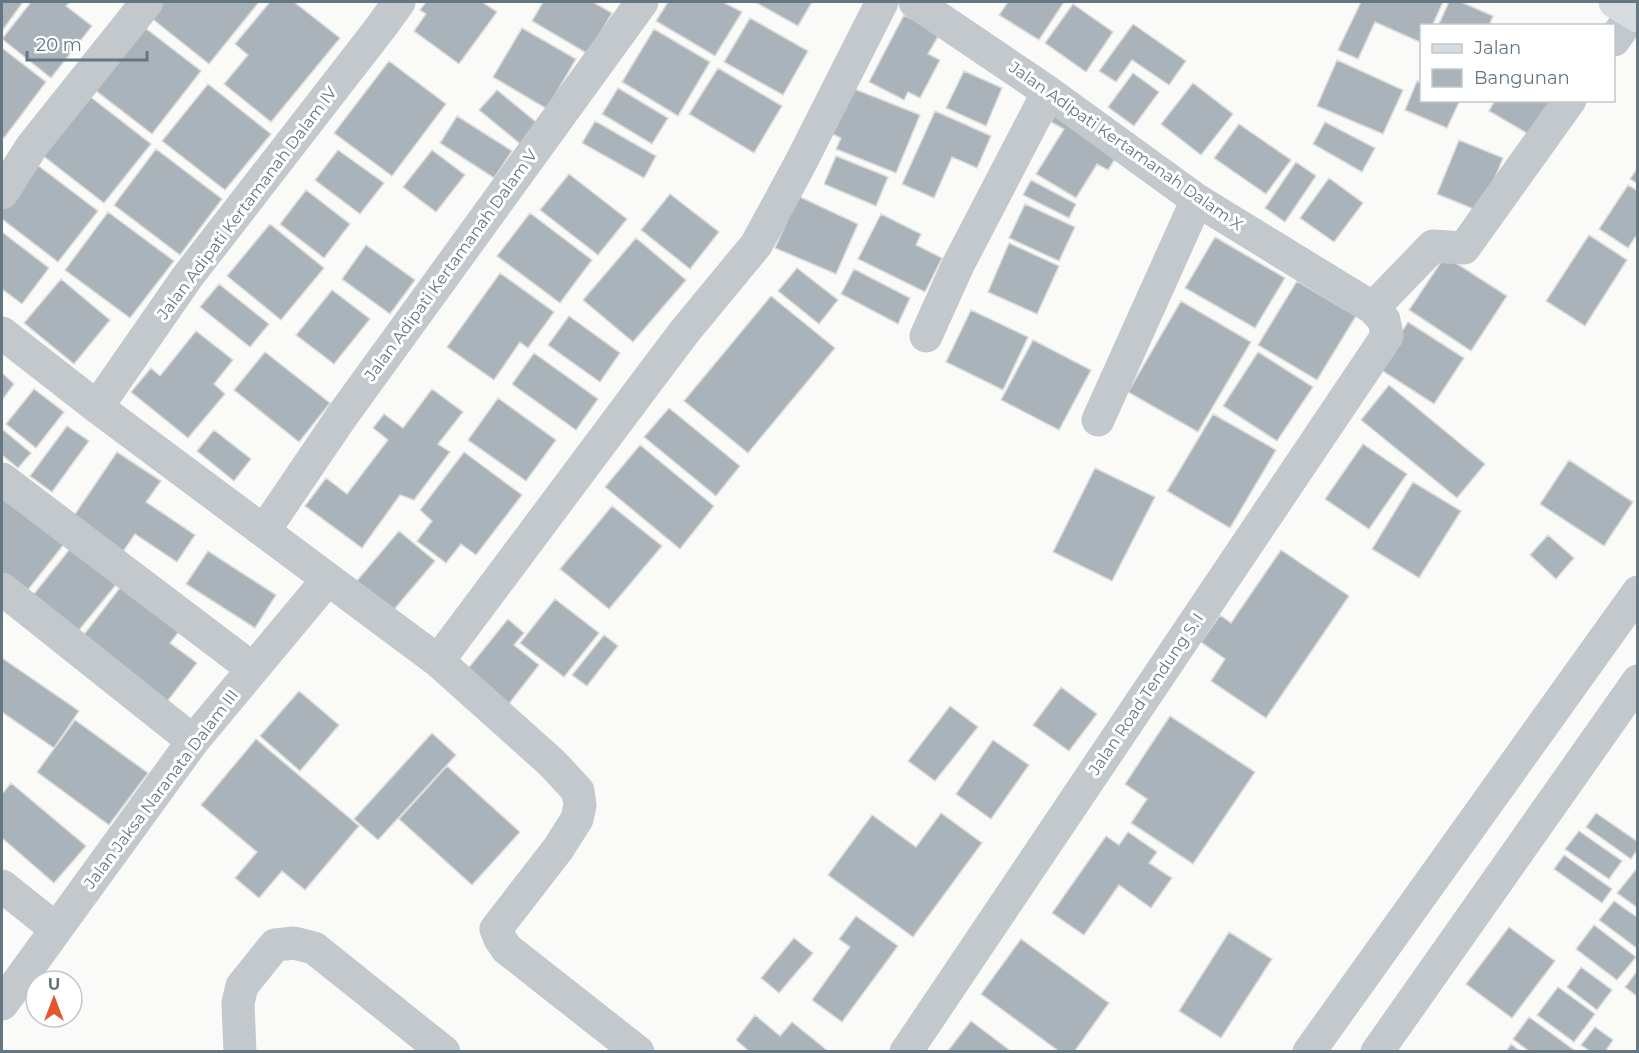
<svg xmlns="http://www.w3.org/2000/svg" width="1639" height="1053" viewBox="0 0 1639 1053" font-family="Montserrat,sans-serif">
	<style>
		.building { fill: #aab3b9; stroke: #dcdcda; stroke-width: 1.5 }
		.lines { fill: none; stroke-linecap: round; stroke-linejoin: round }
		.minor { stroke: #c3c8cc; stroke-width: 33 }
		.major { stroke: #d6dbdf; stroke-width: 33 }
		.labels { text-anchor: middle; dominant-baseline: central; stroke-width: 6; stroke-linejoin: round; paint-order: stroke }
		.street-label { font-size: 16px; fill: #657683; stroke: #fff }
	</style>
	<rect width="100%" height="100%" fill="#fafaf8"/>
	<!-- building -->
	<path class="building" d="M2 2H23L2 31Z
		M31 2H70L66 6 92 26 51 78 2 39Z
		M162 2H259L209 64 150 17Z
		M270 2H294L340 38 271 122 224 84 248 55 235 44Z
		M426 2H482L497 12 459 64 414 31 426 14 420 10Z
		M543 2H593L612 13 588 54 532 21Z
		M668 2H723L742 12 715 56 656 21Z
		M755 2H812L798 26Z
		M1008 2H1064L1039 40 999 15Z
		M1361 2H1443L1432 26H1422V43L1375 22 1358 59 1338 50Z
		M1449 2H1461L1493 16 1489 26H1438Z
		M1073 4 1113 32 1086 72 1045 43Z
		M904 15 940 33 928 54 940 60 920 98 908 92 904 100 869 82Z
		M750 18 808 51 783 95 724 62Z
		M1133 24 1186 61 1169 85 1132 60 1116 82 1099 71Z
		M144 27 201 71 152 134 95 90Z
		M522 28 576 59 547 109 493 77Z
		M654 29 710 62 678 116 622 82Z
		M2 48 46 82 4 138 2 136Z
		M1337 60 1403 90 1383 134 1317 106Z
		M389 61 446 104 392 176 334 133Z
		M718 68 782 106 754 153 689 114Z
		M964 71 1002 88 986 126 946 108Z
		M1133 73 1159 92 1134 126 1108 107Z
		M1417 81 1422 83V100H1460L1447 128 1405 110Z
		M1193 83 1233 114 1201 155 1161 124Z
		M208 84 271 134 225 190 162 141Z
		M847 86 920 115 896 173 836 149 841 138 828 132Z
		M618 88 668 118 652 144 602 114Z
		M497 90 541 126 524 147 479 110Z
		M88 95 151 144 104 203 42 155Z
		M1495 100H1558L1535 138 1489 111Z
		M935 111 991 136 977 168 952 157 934 198 902 184Z
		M1055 114 1119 153 1108 170 1097 164 1076 198 1036 174 1064 129 1051 122Z
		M457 116 512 151 494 178 440 143Z
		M595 121 656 156 644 178 582 143Z
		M1325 122 1375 148 1362 172 1313 144Z
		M1239 124 1291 160 1266 194 1214 158Z
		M1459 140 1503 158 1481 212 1437 194Z
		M156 149 222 199 180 255 114 205Z
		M338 150 384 183 360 214 315 180Z
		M432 150 465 175 436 212 403 187Z
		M836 156 888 177 876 206 824 184Z
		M1296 162 1316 176 1285 222 1265 208Z
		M36 164 98 211 58 262 2 219V209Z
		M1638 167V184L1630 179Z
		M569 174 627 219 598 255 540 210Z
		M1329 178 1363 203 1334 242 1300 218Z
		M1031 180 1076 204 1069 218 1023 195Z
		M1628 185 1638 191V233L1628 248 1599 229Z
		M306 190 350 224 324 258 280 224Z
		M670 194 719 232 690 269 641 230Z
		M798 196 858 224 836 274 775 248Z
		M1025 204 1075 227 1059 261 1009 238Z
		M108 212 174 261 130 318 65 270Z
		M530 213 592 260 560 303 497 256Z
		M881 214 921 234 916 245 942 258 925 292 858 259Z
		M270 224 324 268 281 320 227 276Z
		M2 232 49 268 22 304 2 289Z
		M1589 235 1627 260 1585 326 1546 301Z
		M1215 237 1285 278 1255 328 1185 288Z
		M636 238 686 280 633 342 583 300Z
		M1009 243 1059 266 1037 314 988 292Z
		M366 245 415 280 390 314 342 279Z
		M1445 256 1507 296 1471 351 1409 310Z
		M797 268 838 300 819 324 778 291Z
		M854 269 910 298 898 324 841 294Z
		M500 273 554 312 528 348 520 342 494 380 447 347Z
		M61 279 110 320 74 364 24 323Z
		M1297 281 1356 316 1317 380 1258 345Z
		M219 284 269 324 250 347 200 307Z
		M332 290 370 319 334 364 296 335Z
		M771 296 835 348 748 453 684 401Z
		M1181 301 1251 342 1198 432 1128 392Z
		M971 310 1028 337 1003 390 946 362Z
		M569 316 620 353 600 382 548 345Z
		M1408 322 1464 358 1434 404 1378 368Z
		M196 331 233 360 214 384 225 394 188 438 131 392 151 368 160 376Z
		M1033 340 1091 370 1059 430 1001 400Z
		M265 352 330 403 299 442 234 390Z
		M1258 352 1313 387 1277 441 1223 406Z
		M534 353 598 399 576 430 512 384Z
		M2 373 14 384 2 400Z
		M1389 385 1485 464 1457 498 1361 420Z
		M34 389 64 412 36 448 6 424Z
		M432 389 463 412 438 444 450 452 414 500 400 495 362 548 305 506 326 478 347 494 388 440 373 428 384 414 403 428Z
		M498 398 556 440 526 481 468 440Z
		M669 408 740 466 716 496 644 437Z
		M1213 414 1276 450 1230 528 1167 491Z
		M67 426 89 441 52 492 30 476Z
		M2 429 31 453 18 468 2 455Z
		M214 430 251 459 234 481 197 451Z
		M1363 444 1407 474 1369 529 1325 499Z
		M640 445 714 506 680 549 605 487Z
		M117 452 161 481 146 502 195 535 177 562 135 534 122 553 71 520Z
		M464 452 522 495 476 555 461 544 446 563 417 541 432 521 420 510Z
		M1569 460 1633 502 1604 546 1540 504Z
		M1095 468 1155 497 1112 581 1053 552Z
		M1413 482 1461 511 1419 578 1372 549Z
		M2 486 68 539 24 595 2 577Z
		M612 506 662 546 609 609 560 569Z
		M399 531 435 561 386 619 350 589Z
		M1548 535 1574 558 1556 579 1530 555Z
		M73 545 119 581 75 635 30 599Z
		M1281 550 1349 596 1266 718 1211 681 1225 659 1201 642 1220 615 1231 623Z
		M208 551 276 595 255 628 186 584Z
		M126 580 184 625 170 643 197 663 166 703 82 637Z
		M555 599 599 633 564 677 520 643Z
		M508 619 524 633 514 645 539 665 508 705 466 671Z
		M604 635 618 646 587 686 572 675Z
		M2 658 79 711 54 748 2 712Z
		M1061 687 1097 714 1069 751 1033 725Z
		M299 691 339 725 300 771 260 736Z
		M950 706 978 727 935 781 908 761Z
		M1170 716 1255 772 1193 864 1131 823 1147 799 1125 784Z
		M75 720 148 773 109 825 37 772Z
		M432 733 456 755 378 840 354 819Z
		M256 739 359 826 305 890 282 871 259 898 235 878 257 852 201 805Z
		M993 740 1029 765 991 819 956 794Z
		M447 766 520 832 472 885 399 819Z
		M11 783 86 846 54 883 2 838V794Z
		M941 813 982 843 913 937 828 875 872 815 916 847Z
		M1596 813 1638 842V849L1631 859 1586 827Z
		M1579 831 1622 861 1609 879 1565 849Z
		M1128 832 1157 852 1149 863 1172 878 1151 908 1119 885 1084 935 1052 913 1106 836 1119 845Z
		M1564 855 1612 889 1602 903 1554 869Z
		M1638 867V908L1617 893Z
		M1614 901 1638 918V949L1599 920Z
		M856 916 898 946 842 1022 812 1000 850 947 839 939Z
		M1594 925 1636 957 1617 980 1576 949Z
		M1509 927 1555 961 1512 1018 1466 984Z
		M1229 932 1272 959 1221 1038 1179 1011Z
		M794 938 813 953 779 993 761 978Z
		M1021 939 1109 1003 1074 1052H1060L981 994Z
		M1581 967 1612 990 1597 1010 1567 987Z
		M1638 970V997L1625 987Z
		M1558 987 1595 1014 1574 1042 1537 1015Z
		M755 1015 780 1036 792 1022 828 1051 750 1052 736 1040Z
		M1529 1017 1574 1050 1573 1052H1530L1513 1039Z
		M971 1021 1012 1052H947Z
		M1595 1027 1613 1040 1605 1052H1591L1581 1045Z
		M1511 1044 1521 1052H1506Z"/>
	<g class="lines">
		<!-- minor -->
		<path class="minor" d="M1614 40 1633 13
			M2 193 32 146 147 2
			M1373 308 1431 248 1433 246 1464 248 1570 100
			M2 333 97 407 438 661 552 763 578 791 580 805 577 819 558 849 496 929 500 939 507 949 638 1052
			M926 336 958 265 1048 92
			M97 407 188 276 381 27 399 2
			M1098 420 1197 200
			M2 479 253 669
			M264 531 342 416 642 2
			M2 589 193 741
			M438 661 648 380 685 331 756 245 800 164 882 2
			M2 886 56 929
			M2 1004 193 741 328 579
			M240 1052 238 1003 242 986 275 945 294 943 314 948 444 1052
			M906 1052 1387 336 1384 320 1373 308 1197 200 1048 92 915 2
			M1309 1052 1638 592
			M1377 1052 1638 681"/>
		<!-- major -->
		<path class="major" d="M1615 2 1638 16"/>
	</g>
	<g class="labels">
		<!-- street labels -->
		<g class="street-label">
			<text transform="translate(1126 146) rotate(35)">Jalan Adipati Kertamanah Dalam X</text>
			<text transform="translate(247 203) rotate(-53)">Jalan Adipati Kertamanah Dalam IV</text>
			<text transform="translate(451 265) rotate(-54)">Jalan Adipati Kertamanah Dalam V</text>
			<text transform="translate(1146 694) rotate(-56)">Jalan Road Tendung S. I</text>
			<text transform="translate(161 789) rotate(-53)">Jalan Jaksa Naranata Dalam III</text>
		</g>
	</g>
	<!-- border -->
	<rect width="1639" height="1053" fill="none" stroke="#657683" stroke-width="6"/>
	<!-- legend -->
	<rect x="1420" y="24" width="195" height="78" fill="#ffffff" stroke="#c1c8cd" stroke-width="1.5"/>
	<rect x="1432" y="44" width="30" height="9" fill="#d6dbdf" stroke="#c1c8cd" stroke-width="1.5"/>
	<text x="1474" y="54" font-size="18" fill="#657683">Jalan</text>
	<rect x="1432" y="69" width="30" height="18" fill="#aab3b9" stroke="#c1c8cd" stroke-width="1.5"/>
	<text x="1474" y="84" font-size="18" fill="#657683">Bangunan</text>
	<!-- north arrow -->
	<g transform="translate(54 999)"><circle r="28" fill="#ffffff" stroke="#c1c8cd" stroke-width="1.5"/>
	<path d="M0-4.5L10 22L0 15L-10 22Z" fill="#e4572e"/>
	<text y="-9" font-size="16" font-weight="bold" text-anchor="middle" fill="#657683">U</text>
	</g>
	<!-- scale -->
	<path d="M27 51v9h120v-9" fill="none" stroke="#657683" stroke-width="3"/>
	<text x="36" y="51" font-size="18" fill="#657683" stroke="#ffffff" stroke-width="4.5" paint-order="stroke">20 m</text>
</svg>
